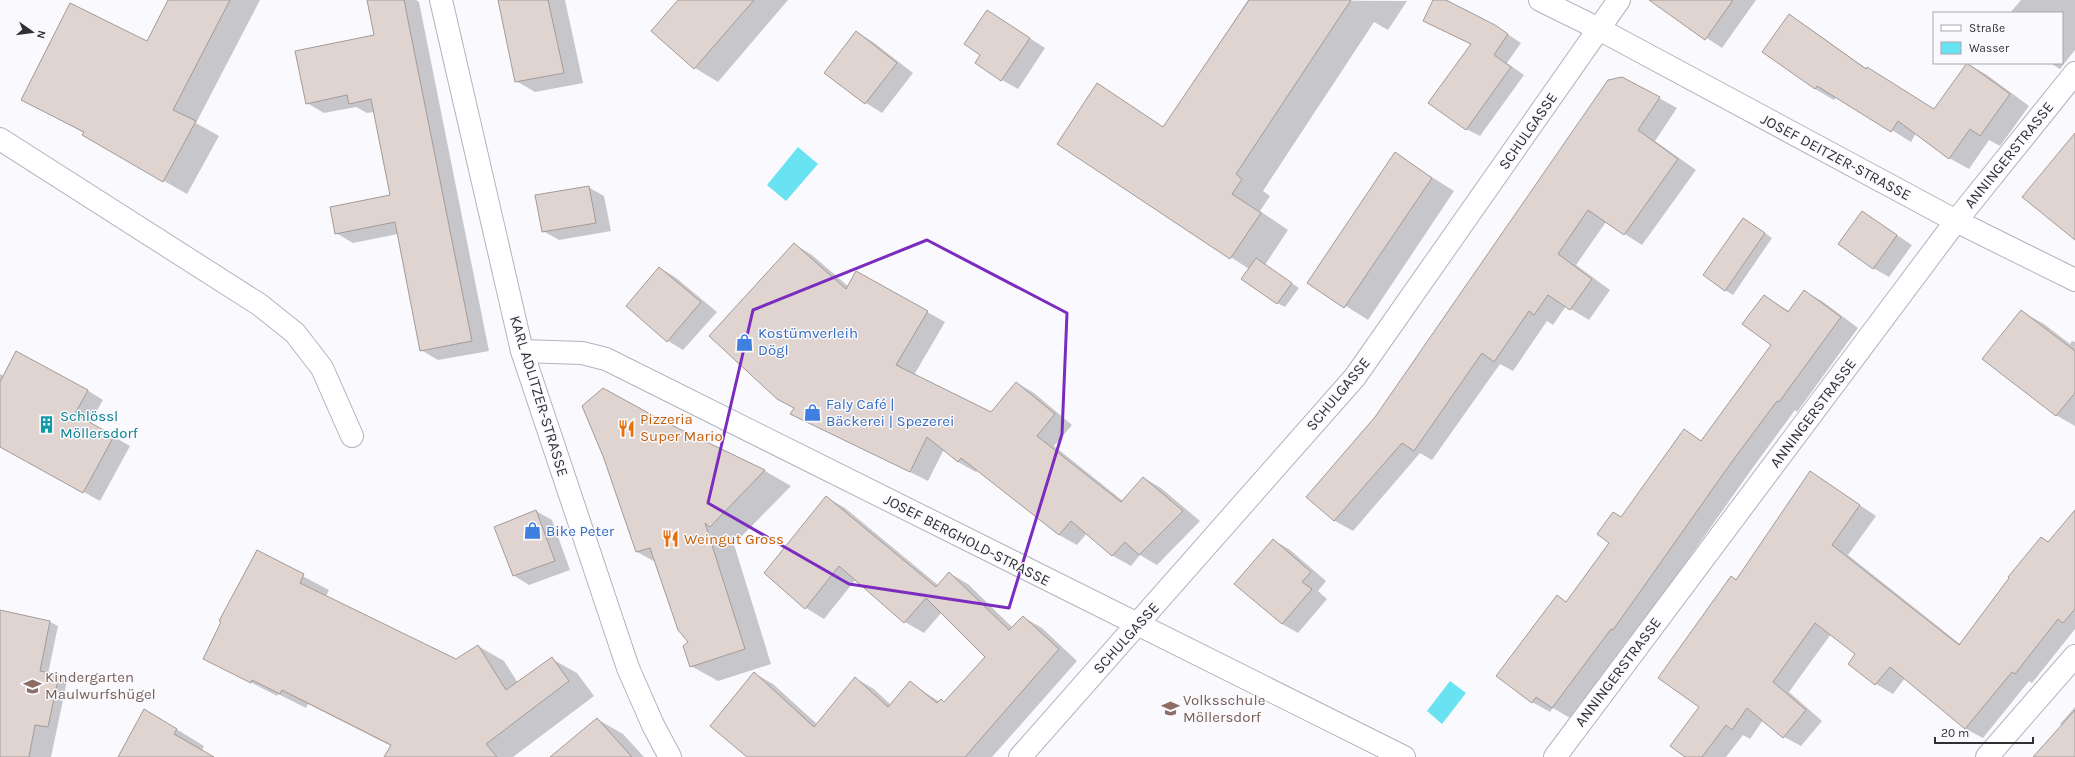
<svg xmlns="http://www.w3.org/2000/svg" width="2075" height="757" viewBox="0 0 2075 757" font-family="Karla,sans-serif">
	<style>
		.water { fill: #69e3f1 }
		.shadow { fill: #0003 }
		.building { fill: #dfd4cf; stroke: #a59a96 }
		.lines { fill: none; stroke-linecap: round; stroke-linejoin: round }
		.street-casing { stroke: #b2b3bd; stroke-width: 24 }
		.secondary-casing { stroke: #b2b3bd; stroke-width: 24 }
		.street { stroke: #fff; stroke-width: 22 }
		.secondary { stroke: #fff; stroke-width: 22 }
		.marked { fill: none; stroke: #7b2cbf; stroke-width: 3; stroke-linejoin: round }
		.labels { text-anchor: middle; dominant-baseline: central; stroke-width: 3; stroke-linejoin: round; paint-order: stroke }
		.street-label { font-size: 15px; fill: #303034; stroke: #f9f9fe }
		.shop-label { font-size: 15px; fill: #366cbe; stroke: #f9f9fe; text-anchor: start }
		.culture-label { font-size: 15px; fill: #0d838f; stroke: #f9f9fe; text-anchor: start }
		.food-label { font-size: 15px; fill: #c56008; stroke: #f9f9fe; text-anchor: start }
		.education-label { font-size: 15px; fill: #785e54; stroke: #f9f9fe; text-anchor: start }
	</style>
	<rect width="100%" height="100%" fill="#f9f9fe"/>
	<!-- water -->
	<path class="water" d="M798 147 818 164 786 201 767 185Z
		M1450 681 1466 693 1442 724 1427 711Z"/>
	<!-- shadow -->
	<path class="shadow" d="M169 0H260L196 123 219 136 187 194 83 135 84 133 22 99 148 42Z
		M368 0H416L419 2 489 351 438 360 421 350 398 234 353 243 336 233 391 196 374 112 367 113 356 107 324 113 307 103 375 36Z
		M499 0H565L583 83 535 92 516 81Z
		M679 0H788L718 82 695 68 652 31Z
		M1248 0 1407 1 1388 30 1374 22 1263 191 1270 196 1260 211 1288 230 1265 265 1299 288 1285 307 1277 303 1249 269 1058 144 1097 85 1123 100V102L1166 131 1167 129 1124 100 1164 127Z
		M1434 0H1443L1494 25 1521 43 1507 63 1524 75 1480 136 1466 129 1472 45 1424 20Z
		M1680 0H1756L1722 48 1670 14Z
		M2021 0H2075V50L2060 69 2050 63H2062V13H2010Z
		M1789 16 1808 27 1867 69 1934 110 1968 64 1987 75 2029 106 2000 146 1989 140 1969 169 1949 158 1916 133 1911 142 1837 96 1834 100 1815 89Z
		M1003 21 1045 48 1018 89 1002 80Z
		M857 32 873 42 913 73 882 113 866 103 826 72Z
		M1659 98 1677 108 1655 141 1696 170 1642 245 1606 222 1576 265 1610 290 1589 320 1566 306 1553 325 1547 321 1513 371 1500 364 1432 460 1420 453 1353 531 1335 521 1308 497Z
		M1395 154 1454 191 1368 320 1308 282Z
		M588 187 604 196 611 231 559 240 543 231Z
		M1862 212 1912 245 1889 277 1873 268Z
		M1752 224 1772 238 1733 295 1725 290Z
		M794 244 812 255 849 287 857 272 945 322 914 375 991 414 1017 383 1034 393 1072 425 1054 446 1123 501 1144 478 1161 488 1200 521 1157 565 1140 555 1131 566 1113 556 1087 533 1077 545 1059 535 978 470 976 472 958 462 944 449 928 481 792 413 795 408Z
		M660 268 675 277 717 312 683 350 668 341Z
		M1804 291 1822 301 1858 328 1797 412 1795 410 1749 473 1631 640 1629 638 1570 718 1553 708 1550 712 1532 702 1557 597 1567 603 1611 543 1622 518 1684 430 1702 441 1772 345 1764 296 1789 311Z
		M2021 311 2044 324 2070 344 2072 341 2075 342V426L2056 415Z
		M0 374 4 376 87 390 103 400 90 423 130 446 100 501 0 446Z
		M663 422 765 471 791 486 737 541 732 538 771 664 718 681 691 666 689 642 657 563 637 552Z
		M1811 472 1876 516 1848 555 1960 644 2042 538 2049 543 2075 511V629L2032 683 2029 681 1983 738 1966 729 1905 678 1893 694 1876 684 1849 664 1856 654 1831 634 1789 692 1822 721 1801 746 1784 737 1763 720 1750 739 1743 735 1726 757H1687L1737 581Z
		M826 497 845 508 938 585 949 573 968 584 1013 628 1023 617 1042 628 1077 661 992 757H748L754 673 773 684 817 724 855 678 874 689 891 705 910 683 940 702 945 703 986 657 941 613 924 633 905 622 856 579 824 619 806 608Z
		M536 511 552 520 570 570 529 585 513 575 495 527Z
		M1273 540 1289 549 1326 581 1318 591 1327 599 1298 633 1282 624Z
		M257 552 329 590 326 597 456 660 478 646 504 661 518 683 552 659 577 673 594 696 513 757H386L391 746 308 704 306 708 278 694 277 696 204 658Z
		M50 622 58 626 48 674 59 676 67 681 51 757H0V662Z
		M2075 707V757H2034L2062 726 2060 724Z
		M597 719 623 734 644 757H552Z
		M173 727 204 746 202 751 212 757H119Z"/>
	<!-- building -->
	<path class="building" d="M168 0H230L173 110 196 121 163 182 82 135 84 132 21 100 70 3 147 41Z
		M367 0H404L472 341 420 351 395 222 335 234 330 207 390 195 371 99 349 104 347 95 306 104 295 51 374 35Z
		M498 0H548L564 73 515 82Z
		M678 0H754L694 69 651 31Z
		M1249 0H1351L1236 174 1242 179 1232 194 1261 213 1230 259 1057 144 1097 83 1163 127Z
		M1433 0H1446L1495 25 1508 34 1494 55 1511 67 1466 130 1428 103 1471 44 1423 21Z
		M1649 0H1733L1705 40Z
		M987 10 1030 38 1001 81 975 63 980 55 964 44Z
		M1789 14 1866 69 1867 67 1934 109 1967 63 2010 94 1980 136 1970 129 1949 159 1898 121 1891 132 1817 86 1815 89 1762 52Z
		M856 31 897 63 865 104 824 73Z
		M1622 77 1660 97 1638 130 1678 159 1624 235 1588 210 1558 254 1592 279 1570 310 1548 295 1534 315 1529 311 1494 362 1482 353 1414 451 1402 443 1334 521 1306 497 1375 417 1608 80Z
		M2075 133V240L2022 197Z
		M1395 152 1432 178 1344 308 1307 283Z
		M589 186 596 223 542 232 535 195Z
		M1862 211 1897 235 1873 269 1838 244Z
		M1743 218 1765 233 1725 291 1703 275Z
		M794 243 846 289 856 271 928 311 896 365 991 412 1016 382 1055 414 1037 436 1121 502 1143 477 1183 511 1139 555 1125 542 1112 556 1071 521 1059 535 961 458 958 462 927 437 910 472 790 414 794 408 777 399 709 336Z
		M1256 258 1292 283 1277 304 1241 279Z
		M659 267 701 302 667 342 626 306Z
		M1804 290 1841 317 1779 402 1777 401 1731 463 1613 630 1611 629 1552 708 1536 697 1532 703 1496 676 1557 595 1566 602 1609 543 1597 534 1613 512 1621 517 1684 429 1701 441 1771 345 1742 324 1764 295 1788 312Z
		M2021 310 2075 351V393L2056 416 1982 359Z
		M16 351 88 390 75 414 114 436 83 493 0 447V382Z
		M603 388 663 421 765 470 710 527 705 523 745 649 690 667 683 646 688 642 678 630 650 548 636 552 603 456 582 406Z
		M1810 471 1860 505 1832 545 1959 645 2009 578 2008 577 2041 537 2048 542 2075 510V609L2063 623 2058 619 2015 674 2012 672 1965 729 1890 667 1875 685 1848 664 1855 654 1815 623 1773 682 1806 710 1783 738 1747 708 1732 730 1726 725 1702 757H1685L1670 746 1699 707 1658 678 1731 576 1736 580Z
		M826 496 936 587 949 572 1009 630 1023 616 1059 649 965 757H747L710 726 754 672 814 727 855 677 888 707 910 681 937 703 941 699 944 702 985 657 926 598 904 623 839 566 805 609 764 573Z
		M536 510 555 561 513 576 494 527Z
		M1273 539 1311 572 1302 582 1312 589 1282 624 1234 584Z
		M257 550 304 574 300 583 456 659 478 645 506 690 552 657 569 681 486 744 497 757H384L391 745 282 690 280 694 252 680 251 683 203 659 221 622 219 621Z
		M0 610 50 621 40 671 59 675 48 727 35 725 29 757H0Z
		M144 709 177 729 174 734 214 757H118Z
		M2075 710V757H2033Z
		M597 718 632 757H550Z"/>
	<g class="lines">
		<defs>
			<path id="street" d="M1540 0 1599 29 1956 221 2075 280
				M0 139 260 305 295 333 322 368 352 436
				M522 351 582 353 606 359 1404 757
				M1020 757 1355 377 1619 0
				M1555 757 1956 221 2075 73
				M1987 757 2075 656"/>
			<path id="secondary" d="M441 0 522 351 628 668 653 725 670 757"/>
		</defs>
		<!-- street casing -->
		<use href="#street" class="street-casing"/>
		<!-- secondary casing -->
		<use href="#secondary" class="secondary-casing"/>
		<!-- street -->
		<use href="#street" class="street"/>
		<!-- secondary -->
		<use href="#secondary" class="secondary"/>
	</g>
	<!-- marked area -->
	<path class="marked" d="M927 240 1067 313 1062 434 1009 608 849 584 708 503 753 310Z"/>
	<!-- icons -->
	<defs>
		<symbol id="shop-bare" viewBox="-9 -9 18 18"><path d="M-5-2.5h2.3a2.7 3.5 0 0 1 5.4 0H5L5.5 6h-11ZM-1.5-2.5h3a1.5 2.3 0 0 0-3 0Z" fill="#3f7fe0" stroke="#f9f9fe" stroke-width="2.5" paint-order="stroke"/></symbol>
		<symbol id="building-bare" viewBox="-9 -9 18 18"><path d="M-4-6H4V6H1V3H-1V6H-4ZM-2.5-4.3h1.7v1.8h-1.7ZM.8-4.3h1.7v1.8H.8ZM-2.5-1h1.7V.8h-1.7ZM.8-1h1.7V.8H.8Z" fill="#0f9aa8" stroke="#f9f9fe" stroke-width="2.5" paint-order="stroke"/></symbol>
		<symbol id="restaurant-bare" viewBox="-9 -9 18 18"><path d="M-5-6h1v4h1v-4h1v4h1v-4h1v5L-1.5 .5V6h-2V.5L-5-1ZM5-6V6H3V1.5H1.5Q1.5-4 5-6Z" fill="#e8710a" stroke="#f9f9fe" stroke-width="2.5" paint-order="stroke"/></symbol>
		<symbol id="school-bare" viewBox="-9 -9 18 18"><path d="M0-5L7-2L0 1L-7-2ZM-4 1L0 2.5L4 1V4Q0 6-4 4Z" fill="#8d6e63" stroke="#f9f9fe" stroke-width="2.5" paint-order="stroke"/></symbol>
	</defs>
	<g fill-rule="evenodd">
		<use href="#shop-bare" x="732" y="330" width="25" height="25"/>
		<use href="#shop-bare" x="800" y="400" width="25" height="25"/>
		<use href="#building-bare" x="34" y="412" width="25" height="25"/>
		<use href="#restaurant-bare" x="614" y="416" width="25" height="25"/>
		<use href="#shop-bare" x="520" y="518" width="25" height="25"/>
		<use href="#restaurant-bare" x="658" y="526" width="25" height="25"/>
		<use href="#school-bare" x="20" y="674" width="25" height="25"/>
		<use href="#school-bare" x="1158" y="696" width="25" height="25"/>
	</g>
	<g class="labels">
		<!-- street labels -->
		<g class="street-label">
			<text transform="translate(1528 131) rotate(-55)">SCHULGASSE</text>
			<text transform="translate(2009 155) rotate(-51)">ANNINGERSTRASSE</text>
			<text transform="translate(1836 157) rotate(28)">JOSEF DEITZER-STRASSE</text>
			<text transform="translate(1338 394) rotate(-50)">SCHULGASSE</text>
			<text transform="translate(539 396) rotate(73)">KARL ADLITZER-STRASSE</text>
			<text transform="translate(1813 413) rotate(-53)">ANNINGERSTRASSE</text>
			<text transform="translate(967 540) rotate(27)">JOSEF BERGHOLD-STRASSE</text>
			<text transform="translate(1126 638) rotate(-48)">SCHULGASSE</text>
			<text transform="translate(1618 672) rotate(-53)">ANNINGERSTRASSE</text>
		</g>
		<!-- shop labels -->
		<g class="shop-label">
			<text x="758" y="333">Kostümverleih<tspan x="758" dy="17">Dögl</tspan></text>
			<text x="826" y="404">Faly Café |<tspan x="826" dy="17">Bäckerei | Spezerei</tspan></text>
			<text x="546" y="531">Bike Peter</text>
		</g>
		<!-- culture labels -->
		<g class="culture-label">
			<text x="60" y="416">Schlössl<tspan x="60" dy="17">Möllersdorf</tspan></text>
		</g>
		<!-- food labels -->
		<g class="food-label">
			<text x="640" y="419">Pizzeria<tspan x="640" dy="17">Super Mario</tspan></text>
			<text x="684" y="539">Weingut Gross</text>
		</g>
		<!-- education labels -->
		<g class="education-label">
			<text x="45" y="677">Kindergarten<tspan x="45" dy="17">Maulwurfshügel</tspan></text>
			<text x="1183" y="700">Volksschule<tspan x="1183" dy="17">Möllersdorf</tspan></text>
		</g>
	</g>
	<!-- legend -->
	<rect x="1933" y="12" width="130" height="52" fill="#f9f9fe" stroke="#a9a9ad"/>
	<rect x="1941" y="25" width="20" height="6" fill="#ffffff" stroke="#a9a9ad"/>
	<text x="1969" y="32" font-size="12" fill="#303034">Straße</text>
	<rect x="1941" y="42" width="20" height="12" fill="#69e3f1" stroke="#a9a9ad"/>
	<text x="1969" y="52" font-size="12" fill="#303034">Wasser</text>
	<!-- north arrow -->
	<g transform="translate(32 32) rotate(104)" stroke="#f9f9fe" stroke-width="3" paint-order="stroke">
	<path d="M0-3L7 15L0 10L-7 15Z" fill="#303034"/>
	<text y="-6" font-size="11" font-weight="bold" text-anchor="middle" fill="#303034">N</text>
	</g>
	<!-- scale -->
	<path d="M1935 737v6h98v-6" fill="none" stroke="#303034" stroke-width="2"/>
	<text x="1941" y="737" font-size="12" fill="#303034" stroke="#f9f9fe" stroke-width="3" paint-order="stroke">20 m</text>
</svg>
